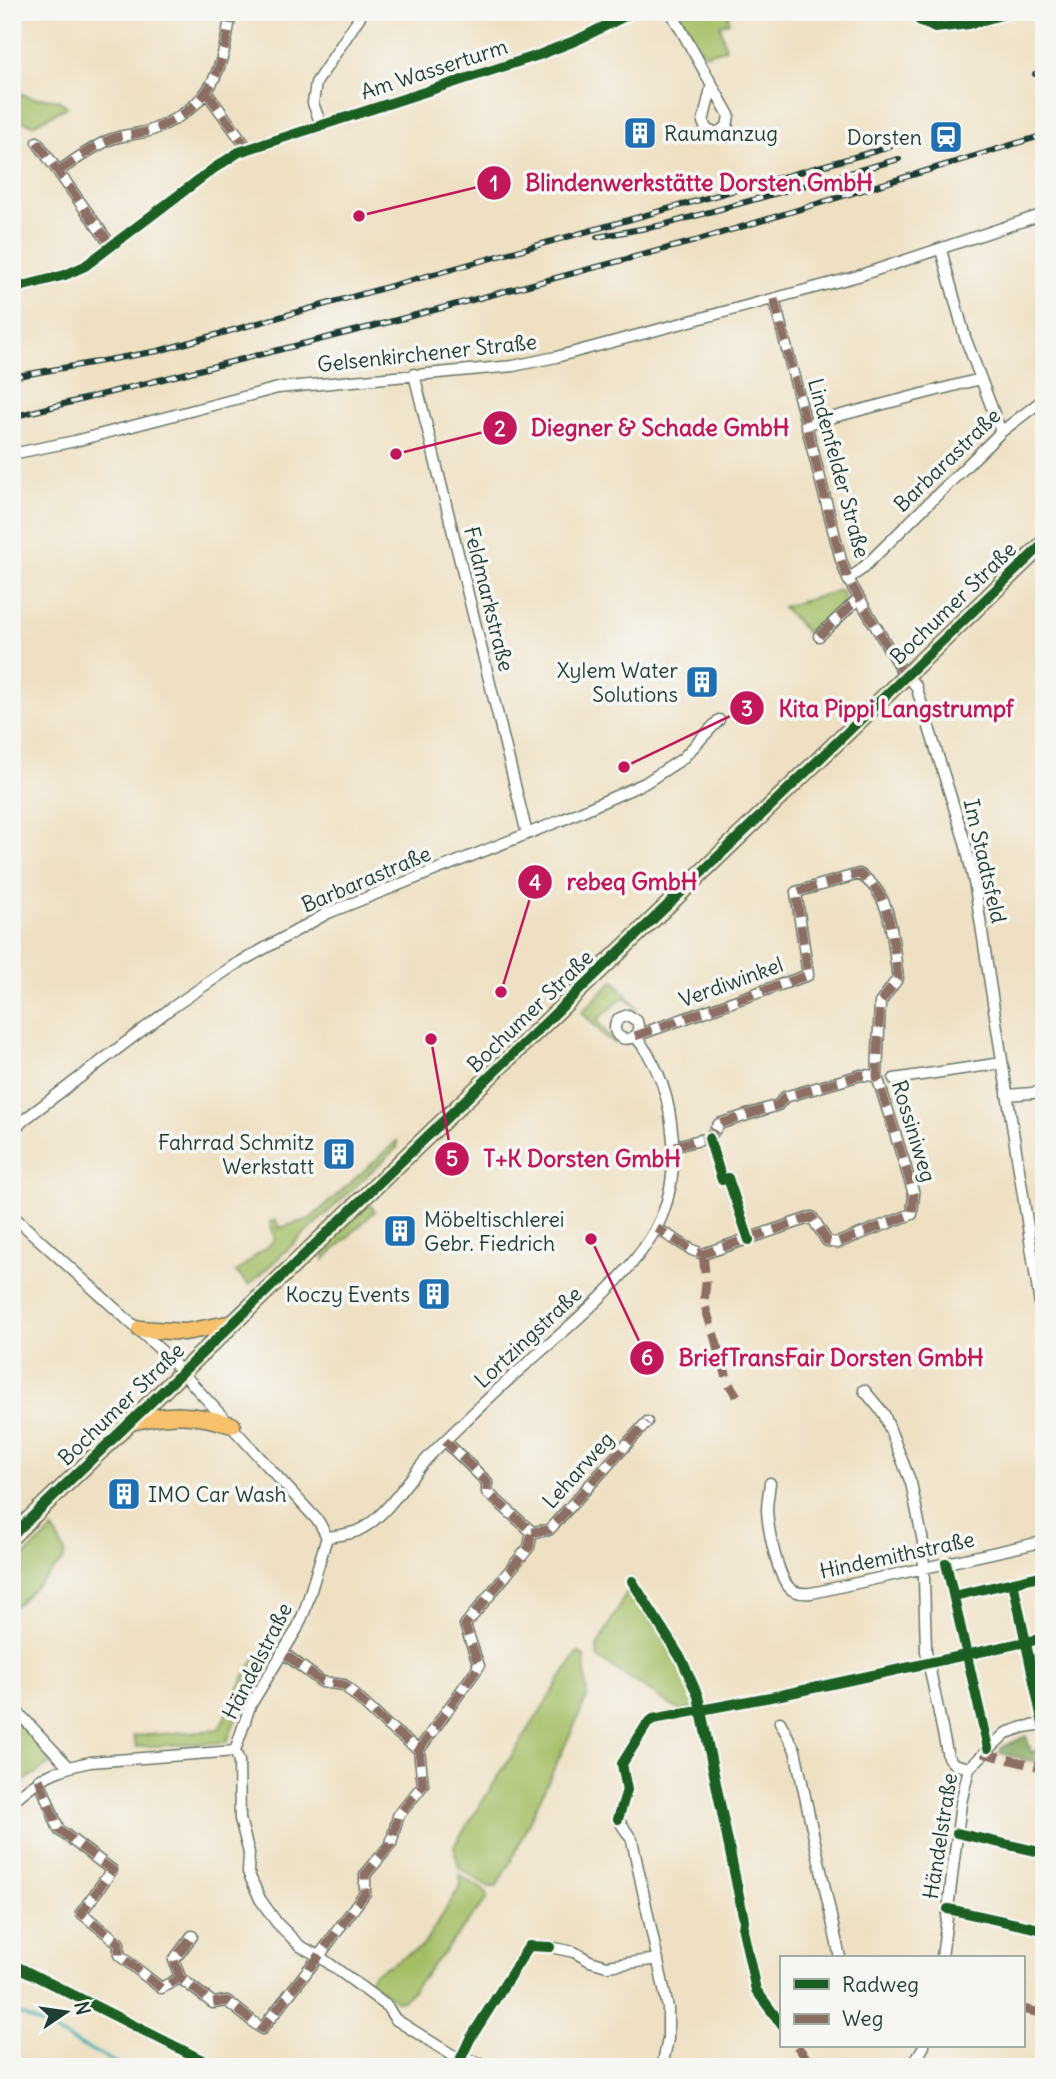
<svg xmlns="http://www.w3.org/2000/svg" width="1056" height="2079" viewBox="0 0 1056 2079" font-family="Delius,sans-serif">
	<style>
		.green { fill: #a3be64; stroke: #617e4c; stroke-width: 2 }
		.forest { fill: #82a55a; stroke: #507147; stroke-width: 2 }
		.lines { fill: none; stroke-linecap: round; stroke-linejoin: round }
		.stream { stroke: #3aabb5; stroke-width: 3.5 }
		.street-casing { stroke: #687666; stroke-width: 13 }
		.primary-casing { stroke: #687666; stroke-width: 19 }
		.street { stroke: #fff; stroke-width: 10 }
		.primary { stroke: #f6c16b; stroke-width: 16 }
		.rail-casing { stroke: #1f3d34; stroke-width: 6 }
		.rail { stroke: #f6f6f2; stroke-width: 3.5; stroke-dasharray: 10; stroke-linecap: butt }
		.quiet { stroke: #8d6e63; stroke-width: 9; stroke-dasharray: 18 9; stroke-linecap: butt }
		.cycleway-casing { stroke: #f6f6f2; stroke-width: 15 }
		.cycleway { stroke: #1b5e20; stroke-width: 10 }
		.labels { text-anchor: middle; dominant-baseline: central; stroke-width: 7; stroke-linejoin: round; paint-order: stroke }
		.street-label { font-size: 21px; fill: #1f3d34; stroke: #f6f6f2 }
		.poi-label { font-size: 21px; fill: #1f3d34; stroke: #f6f6f2; text-anchor: end }
		.leader { fill: none; stroke: #c2185b; stroke-width: 2.5 }
		.callout-dot { fill: #c2185b; stroke: #f6f6f2; stroke-width: 2.5 }
		.mark-label { font-size: 21px; text-anchor: middle; font-weight: bold; fill: #fff }
		.callout-label { font-size: 23px; text-anchor: middle; font-weight: bold; fill: #c2185b; stroke: #f6f6f2; stroke-width: 7; stroke-linejoin: round; paint-order: stroke }
	</style>
	<rect width="100%" height="100%" fill="#f6f6f2"/>
	<filter id="ink" filterUnits="userSpaceOnUse"><feTurbulence type="fractalNoise" baseFrequency=".0143" numOctaves="2"/><feDisplacementMap in="SourceGraphic" scale="14" xChannelSelector="R" yChannelSelector="G"/><feConvolveMatrix kernelMatrix="1 2 1 2 8 2 1 2 1" color-interpolation-filters="sRGB"/></filter>
	<filter id="wash" filterUnits="userSpaceOnUse"><feTurbulence type="fractalNoise" baseFrequency=".00686" numOctaves="4" result="noise"/><feDisplacementMap in="SourceGraphic" scale="28" xChannelSelector="R" yChannelSelector="G"/><feGaussianBlur stdDeviation="1.57" result="paint"/><feColorMatrix in="noise" values="0 0 0 0 0 0 0 0 0 0 0 0 0 0 0 0 0 1.4 0 .05"/><feComposite in="paint" operator="in"/></filter>
	<g filter="url(#wash)">
		<rect width="100%" height="100%" fill="#efe0c3"/>
		<!-- green -->
		<path class="green" d="M678 12H737L728 15 729 22 720 25 726 49 707 54 700 50Z
			M12 89C19 92 27 98 34 98 47 99 58 96 67 107L33 125 12 117Z
			M841 590 846 603 811 637 783 607Z
			M614 980 638 1009 624 997 597 1020 616 1044 606 1038 582 1012Z
			M397 1141 398 1147 249 1285 236 1272 275 1240 270 1222 276 1220 279 1228 310 1219Z
			M366 1205 371 1206 375 1211 324 1260V1248Z
			M53 1530 65 1552 63 1561 12 1609V1567Z
			M627 1592H636L688 1675 697 1704 694 1708 680 1711 598 1658 597 1647Z
			M578 1652 584 1656 587 1698 511 1861 496 1887H489L459 1868 454 1846Z
			M257 1655 266 1660 244 1697 227 1742 137 1747 133 1736 219 1730 236 1692Z
			M12 1716 51 1758 50 1764 12 1789Z
			M460 1875 486 1892 487 1899 404 2000 397 2001 368 1981 373 1974 423 1946 461 1885Z"/>
		<!-- forest -->
		<path class="forest" d="M1026 1736 1031 1752 1044 1749V1764L1000 1753 1001 1748Z"/>
		<g class="lines">
			<!-- stream -->
			<path class="stream" d="M12 2010 124 2067"/>
		</g>
	</g>
	<g filter="url(#ink)">
		<g class="lines">
			<defs>
				<path id="street" d="M671 12 729 115 727 127 716 133 707 130 703 122 712 84
					M207 93 248 149
					M321 125 313 103 316 83 363 12
					M37 142 112 247
					M59 171C75 160 91 148 109 140 123 134 138 135 152 130 213 106 222 72 231 12
					M941 250 965 337 1001 432
					M12 289 65 275 85 266 213 169 239 152 539 55 577 40 633 12
					M774 299 841 560 848 579 900 668 916 686 965 842 975 887 1044 1330
					M414 374 527 834
					M807 424 980 379
					M12 454 75 441 278 388 513 366 556 357 858 276 1044 214
					M848 579 861 570 1001 432 1044 399
					M819 636 859 598
					M894 1079 1002 1063
					M1007 1095 1044 1092
					M12 1131 25 1119 170 1009 233 966 328 913 562 820 645 783 682 759 719 720
					M675 1146 709 1138 719 1124 778 1105 785 1097 861 1075 877 1076
					M12 1215 165 1354 319 1522 327 1537 305 1610 297 1629 250 1706 235 1751 239 1761 240 1819 249 1853 248 1872 260 1899 277 1923 300 1946 319 1956 387 2006 395 2019 452 2055 477 2062 487 2067
					M864 1390 884 1414 911 1483 923 1542 926 1651 948 1757 954 1764 969 1768
					M770 1483C769 1492 767 1502 767 1511 768 1527 778 1585 794 1591 803 1595 812 1593 821 1591L1037 1543
					M532 1532 549 1530 647 1422
					M327 1537C339 1535 352 1535 363 1528 386 1515 406 1483 424 1462 436 1448 451 1435 465 1421 484 1403 503 1384 523 1367 567 1328 639 1271 662 1216 674 1185 676 1155 671 1123 667 1090 657 1062 635 1036L639 1031 637 1021 628 1015 618 1019C609 1033 622 1044 635 1036L808 975 796 892 859 874C894 894 892 942 898 978L880 1003 877 1076 914 1194 912 1214 837 1243 827 1241 812 1217 703 1254 692 1250 656 1228
					M12 1706 68 1766
					M780 1722 795 1750 840 1958
					M419 1750 479 1666 465 1625 529 1547 532 1532 487 1492V1482L445 1441
					M39 1779 59 1830 112 1870 81 1913 119 1943V1955L161 1988 180 1978 213 2003 227 2001 262 2029 319 1956 365 1893V1875L391 1844 398 1816 423 1785 419 1750 387 1725 344 1685 322 1682 282 1652
					M12 1802C38 1778 56 1769 90 1762L235 1751
					M618 1819 632 1840 668 2008V2039L662 2067
					M550 1947 574 1952 590 1961 607 1966 658 1959
					M942 1958 961 1803 969 1768 1006 1733 1024 1727 1044 1724
					M180 1978 174 1960 192 1936
					M912 2067 924 2046"/>
				<path id="primary" d="M140 1329 185 1332 233 1323
					M131 1422C169 1413 194 1413 232 1425
					M12 1536 1044 543"/>
			</defs>
			<!-- street casing -->
			<use href="#street" class="street-casing"/>
			<!-- primary casing -->
			<use href="#primary" class="primary-casing"/>
			<!-- street -->
			<use href="#street" class="street"/>
			<!-- primary -->
			<use href="#primary" class="primary"/>
			<defs>
				<path id="rail" d="M1035 74 1044 72
					M597 237 663 225 899 159
					M12 377 158 351 890 147
					M12 417 370 327 695 241 1044 135"/>
			</defs>
			<!-- rail casing -->
			<use href="#rail" class="rail-casing"/>
			<!-- rail -->
			<use href="#rail" class="rail"/>
			<!-- quiet -->
			<path class="quiet" d="M207 93 248 149
				M37 142 112 247
				M59 171C75 160 91 148 109 140 123 134 138 135 152 130 213 106 222 72 231 12
				M774 299 841 560 848 579 900 668 907 675
				M819 636 859 598
				M635 1036 808 975 796 892 859 874C894 894 892 942 898 978L880 1003 877 1076 914 1194 912 1214 837 1243 827 1241 812 1217 703 1254 692 1250 656 1228
				M675 1146 709 1138 719 1124 778 1105 785 1097 861 1075 877 1076
				M703 1254 706 1282 704 1303 729 1384 737 1396
				M532 1532 549 1530 647 1422
				M419 1750 479 1666 465 1625 529 1547 532 1532 487 1492V1482L445 1441
				M982 1753 1044 1768
				M39 1779 59 1830 112 1870 81 1913 119 1943V1955L161 1988 180 1978 213 2003 227 2001 262 2029 319 1956 365 1893V1875L391 1844 398 1816 423 1785 419 1750 387 1725 344 1685 322 1682 282 1652
				M180 1978 174 1960 192 1936
				M1023 2009 1044 2014
				M797 2046 813 2067"/>
			<defs>
				<path id="cycleway" d="M913 12 919 20 935 28 969 24 1012 12
					M12 289 65 275 85 266 213 169 239 152 539 55 577 40 633 12
					M709 1138 722 1180 728 1178 749 1240
					M12 1536 1044 543
					M946 1563 988 1748
					M632 1581 682 1660 698 1696 744 1920 743 1930 756 1990 781 2024
					M1013 1582 1043 1724
					M954 1596 1044 1575
					M618 1819 627 1790 622 1764 647 1724 653 1719 781 1695 1044 1638
					M957 1833 1044 1853
					M948 1909 1044 1930
					M12 1964 216 2067
					M461 2058 470 2039 529 1946 550 1947"/>
			</defs>
			<!-- cycleway casing -->
			<use href="#cycleway" class="cycleway-casing"/>
			<!-- cycleway -->
			<use href="#cycleway" class="cycleway"/>
		</g>
	</g>
	<!-- icons -->
	<defs>
		<symbol id="building-square" viewBox="-11 -11 22 22"><rect x="-9" y="-9" width="18" height="18" rx="4" fill="#1f6fb2" stroke="#f6f6f2"/><path d="M-4-6H4V6H1V3H-1V6H-4ZM-2.5-4.3h1.7v1.8h-1.7ZM.8-4.3h1.7v1.8H.8ZM-2.5-1h1.7V.8h-1.7ZM.8-1h1.7V.8H.8Z" fill="#fff"/></symbol>
		<symbol id="station-square" viewBox="-11 -11 22 22"><rect x="-9" y="-9" width="18" height="18" rx="4" fill="#1f6fb2" stroke="#f6f6f2"/><path d="M-3-6H3Q5-6 5-4V2Q5 4 3 4L4.5 6H3L1.5 4h-3L-3 6H-4.5L-3 4Q-5 4-5 2V-4Q-5-6-3-6ZM-3.5-4v3h7v-3ZM-3.5 1v1.5H-2V1ZM2 1v1.5H3.5V1Z" fill="#fff"/></symbol>
	</defs>
	<g fill-rule="evenodd">
		<use href="#building-square" x="621" y="114" width="38" height="38"/>
		<use href="#station-square" x="927" y="118" width="38" height="38"/>
		<use href="#building-square" x="683" y="663" width="38" height="38"/>
		<use href="#building-square" x="320" y="1135" width="38" height="38"/>
		<use href="#building-square" x="381" y="1212" width="38" height="38"/>
		<use href="#building-square" x="415" y="1275" width="38" height="38"/>
		<use href="#building-square" x="105" y="1475" width="38" height="38"/>
	</g>
	<g class="labels">
		<!-- street labels -->
		<g class="street-label">
			<text transform="translate(434 69) rotate(-18)">Am Wasserturm</text>
			<text transform="translate(427 353) rotate(-6)">Gelsenkirchener Straße</text>
			<text transform="translate(947 460) rotate(-44)">Barbarastraße</text>
			<text transform="translate(839 468) rotate(75)">Lindenfelder Straße</text>
			<text transform="translate(489 599) rotate(76)">Feldmarkstraße</text>
			<text transform="translate(953 603) rotate(-44)">Bochumer Straße</text>
			<text transform="translate(985 861) rotate(77)">Im Stadtsfeld</text>
			<text transform="translate(366 879) rotate(-23)">Barbarastraße</text>
			<text transform="translate(731 982) rotate(-20)">Verdiwinkel</text>
			<text transform="translate(530 1011) rotate(-44)">Bochumer Straße</text>
			<text transform="translate(914 1131) rotate(73)">Rossiniweg</text>
			<text transform="translate(528 1337) rotate(-43)">Lortzingstraße</text>
			<text transform="translate(121 1404) rotate(-44)">Bochumer Straße</text>
			<text transform="translate(578 1470) rotate(-48)">Leharweg</text>
			<text transform="translate(897 1555) rotate(-12)">Hindemithstraße</text>
			<text transform="translate(257 1661) rotate(-63)">Händelstraße</text>
			<text transform="translate(940 1836) rotate(-81)">Händelstraße</text>
		</g>
		<!-- poi labels -->
		<g class="poi-label">
			<text x="664" y="133" text-anchor="start">Raumanzug</text>
			<text x="922" y="137">Dorsten</text>
			<text x="678" y="670">Xylem Water<tspan x="678" dy="24">Solutions</tspan></text>
			<text x="314" y="1142">Fahrrad Schmitz<tspan x="314" dy="24">Werkstatt</tspan></text>
			<text x="424" y="1219" text-anchor="start">Möbeltischlerei<tspan x="424" dy="24">Gebr. Fiedrich</tspan></text>
			<text x="410" y="1294">Koczy Events</text>
			<text x="148" y="1494" text-anchor="start">IMO Car Wash</text>
		</g>
	</g>
	<!-- callouts -->
	<path class="leader" d="M359 216L494 183M396 454L500 428M624 767L747 708M501 992L535 882M431 1039L452 1159M591 1239L647 1358"/>
	<g class="callout-dot">
		<circle cx="359" cy="216" r="7"/>
		<circle cx="396" cy="454" r="7"/>
		<circle cx="624" cy="767" r="7"/>
		<circle cx="501" cy="992" r="7"/>
		<circle cx="431" cy="1039" r="7"/>
		<circle cx="591" cy="1239" r="7"/>
		<circle cx="494" cy="183" r="18"/>
		<circle cx="500" cy="428" r="18"/>
		<circle cx="747" cy="708" r="18"/>
		<circle cx="535" cy="882" r="18"/>
		<circle cx="452" cy="1159" r="18"/>
		<circle cx="647" cy="1358" r="18"/>
	</g>
	<g class="mark-label">
		<text x="494" y="191">1</text>
		<text x="500" y="436">2</text>
		<text x="747" y="716">3</text>
		<text x="535" y="890">4</text>
		<text x="452" y="1166">5</text>
		<text x="647" y="1365">6</text>
	</g>
	<g class="callout-label">
		<text x="699" y="191">Blindenwerkstätte Dorsten GmbH</text>
		<text x="660" y="436">Diegner &amp; Schade GmbH</text>
		<text x="896" y="717">Kita Pippi Langstrumpf</text>
		<text x="632" y="890">rebeq GmbH</text>
		<text x="582" y="1167">T+K Dorsten GmbH</text>
		<text x="831" y="1366">BriefTransFair Dorsten GmbH</text>
	</g>
	<!-- margin -->
	<rect width="1056" height="2079" fill="none" stroke="#f6f6f2" stroke-width="42"/>
	<!-- legend -->
	<rect x="780" y="1956" width="245" height="91" fill="#f6f6f2" stroke="#a0aca6" stroke-width="2"/>
	<rect x="794" y="1979" width="35" height="10" fill="#1b5e20" stroke="#a0aca6" stroke-width="2"/>
	<text x="842" y="1992" font-size="21" fill="#1f3d34">Radweg</text>
	<rect x="794" y="2014" width="35" height="10" fill="#8d6e63" stroke="#a0aca6" stroke-width="2"/>
	<text x="842" y="2026" font-size="21" fill="#1f3d34">Weg</text>
	<!-- north arrow -->
	<g transform="translate(66 2012) rotate(77)" stroke="#f6f6f2" stroke-width="5" paint-order="stroke">
	<path d="M0-5L12 26L0 18L-12 26Z" fill="#1f3d34"/>
	<text y="-10" font-size="19" font-weight="bold" text-anchor="middle" fill="#1f3d34">N</text>
	</g>
</svg>
